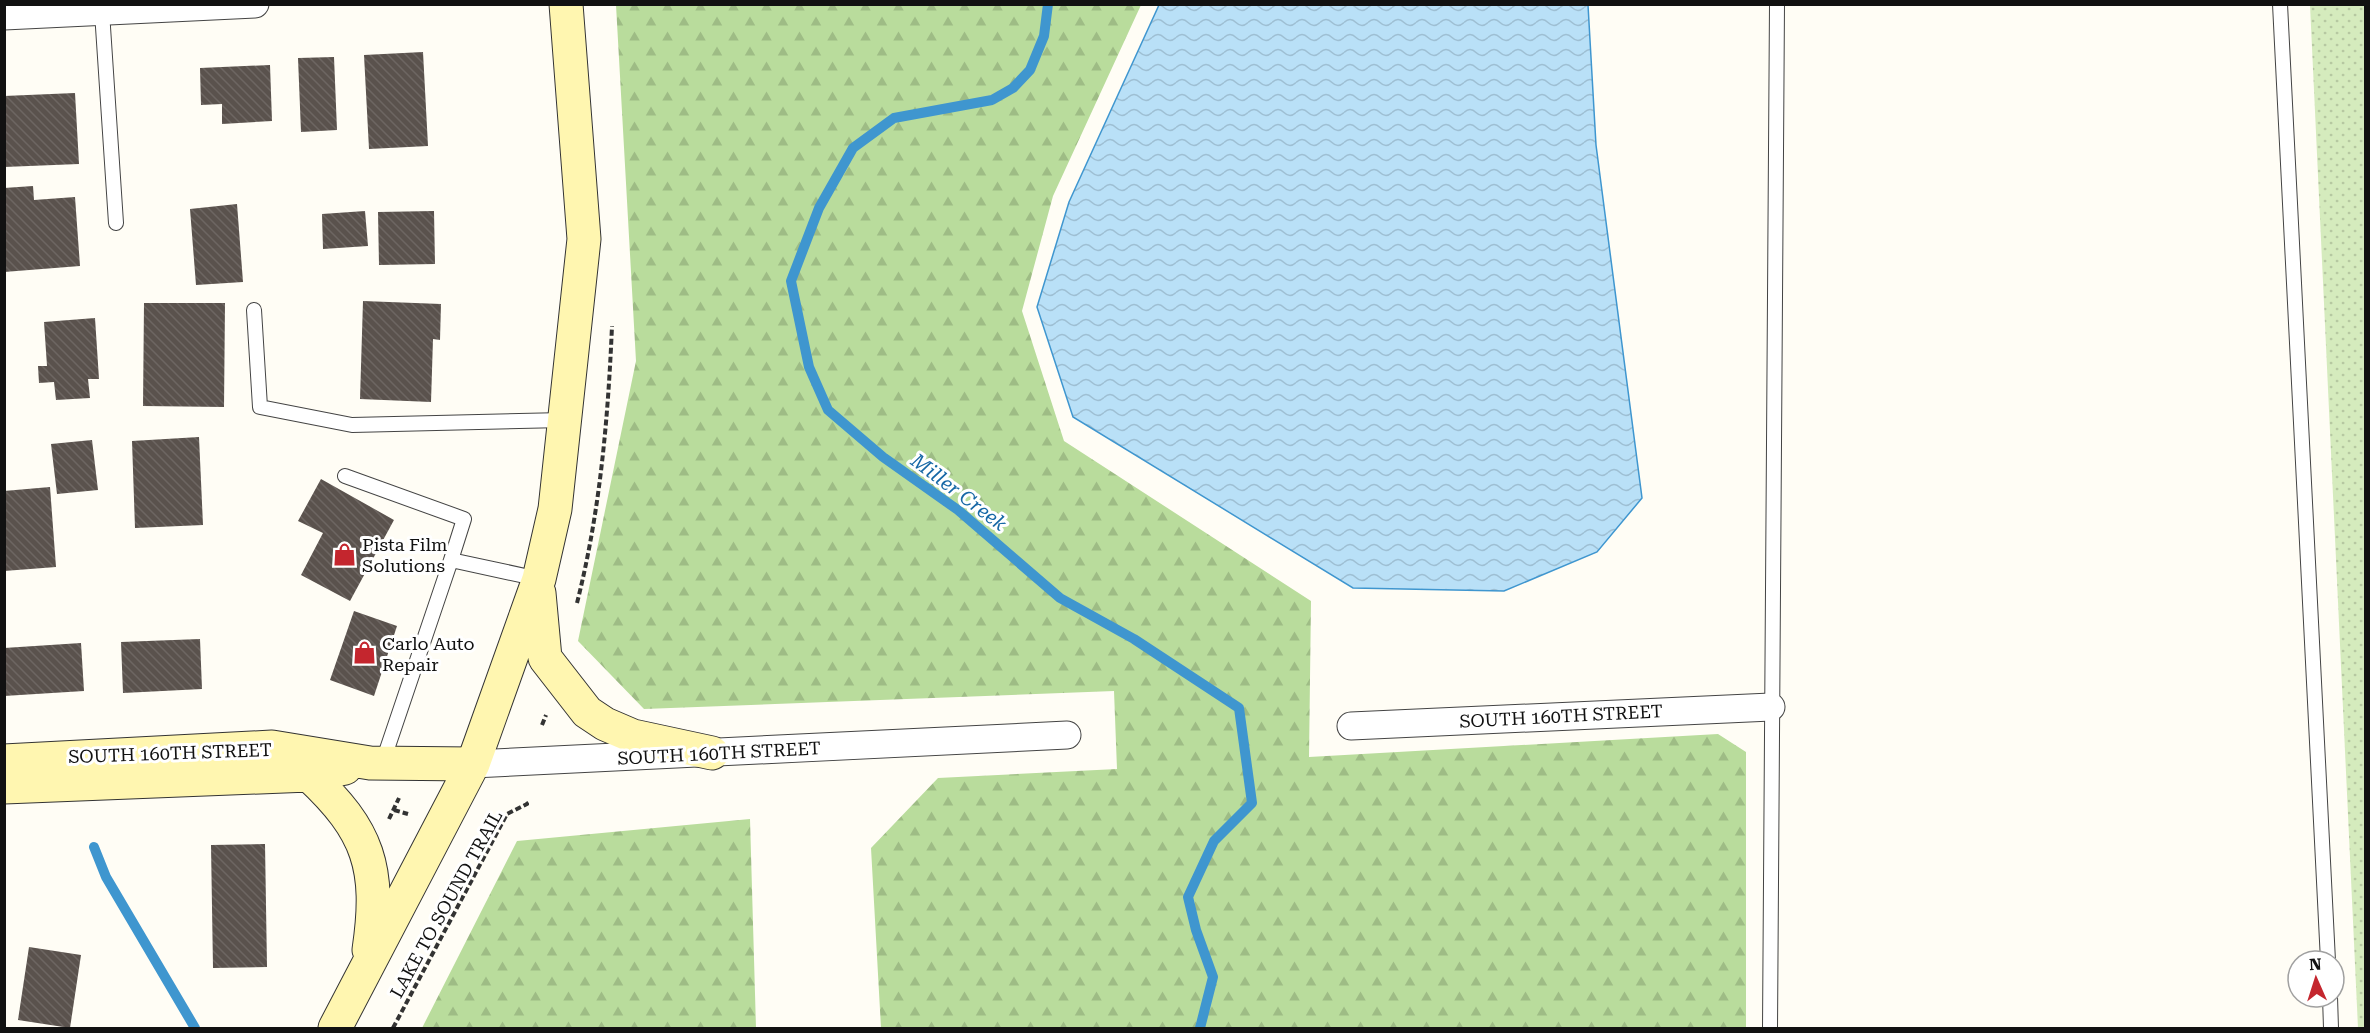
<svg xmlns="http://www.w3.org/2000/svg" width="2370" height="1033" viewBox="0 0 2370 1033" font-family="'Roboto Serif',serif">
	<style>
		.grass { fill: url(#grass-dots) }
		.forest { fill: url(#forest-firs) }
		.water { fill: url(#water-waves); stroke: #3f96cf; stroke-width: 1.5 }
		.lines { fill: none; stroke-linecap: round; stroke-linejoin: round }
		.stream { stroke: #3f96cf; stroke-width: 10 }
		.building { fill: url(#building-back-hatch) }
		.service-casing { stroke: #444; stroke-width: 16 }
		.minor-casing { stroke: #444; stroke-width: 29 }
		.secondary-casing { stroke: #333; stroke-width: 35 }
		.path { stroke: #333; stroke-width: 4; stroke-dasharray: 6 3; stroke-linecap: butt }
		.service { stroke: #fff; stroke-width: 14 }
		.minor { stroke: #fff; stroke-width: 27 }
		.secondary { stroke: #fff6b0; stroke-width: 33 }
		.labels { text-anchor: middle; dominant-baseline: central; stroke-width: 6; stroke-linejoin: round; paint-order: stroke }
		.poi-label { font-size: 18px; fill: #111; stroke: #fff; text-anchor: start }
		.street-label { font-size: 18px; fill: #111; stroke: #fff }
		.water-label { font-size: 20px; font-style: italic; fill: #1768a6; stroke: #fff }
	</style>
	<defs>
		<pattern id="grass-dots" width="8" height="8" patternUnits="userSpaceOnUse" patternTransform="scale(1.5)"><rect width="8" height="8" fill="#d5ebbd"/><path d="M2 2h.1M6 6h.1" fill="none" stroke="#b6c8a1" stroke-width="1.8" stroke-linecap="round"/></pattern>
		<pattern id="forest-firs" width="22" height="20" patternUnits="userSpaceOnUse" patternTransform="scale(1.5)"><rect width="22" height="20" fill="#b9dc9c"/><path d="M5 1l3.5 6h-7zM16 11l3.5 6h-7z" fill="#9ebc85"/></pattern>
		<pattern id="water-waves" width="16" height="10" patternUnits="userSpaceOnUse" patternTransform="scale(1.5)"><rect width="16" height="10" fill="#b9e0f7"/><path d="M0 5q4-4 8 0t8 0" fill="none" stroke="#9ebfd3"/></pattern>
		<pattern id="building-back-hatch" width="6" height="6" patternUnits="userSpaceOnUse" patternTransform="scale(1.5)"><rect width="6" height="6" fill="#5a524d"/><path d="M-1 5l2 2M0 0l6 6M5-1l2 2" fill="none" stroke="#6d6662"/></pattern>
	</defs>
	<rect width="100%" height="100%" fill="#fffdf5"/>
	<!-- grass -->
	<path class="grass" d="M2310 5H2365V1028H2358Z"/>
	<!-- forest -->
	<path class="forest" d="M616 5H1141L1053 196 1022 311 1064 441 1311 601 1309 757 1718 734 1746 752V1028H881L871 848 938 778 1117 769 1114 691 644 709 578 641 636 361Z
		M750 819 756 1028H422L517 841Z"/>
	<!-- water -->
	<path class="water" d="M1159 5H1588L1596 145 1642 498 1597 552 1504 591 1353 588 1073 417 1037 307 1069 202Z"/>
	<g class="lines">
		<!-- stream -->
		<path class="stream" d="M1048 4 1044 36 1030 70 1013 88 992 100 894 118 853 148 819 208 791 281 809 367 828 410 883 457 958 510 1060 598 1134 639 1239 708 1252 803 1214 841 1188 897 1196 930 1213 977 1200 1028
			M94 847 106 877 195 1028"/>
	</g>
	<!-- building -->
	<path class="building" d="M423 52 428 146 369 149 364 55Z
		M334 57 337 130 301 132 298 58Z
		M270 65 272 121 222 124V104L201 105 200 68Z
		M75 93 79 164 4 167V96Z
		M33 186 34 200 75 197 80 266 4 272V188Z
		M237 204 243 282 196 285 190 209Z
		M365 211 368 246 323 249 322 214Z
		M434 211 435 264 379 265 378 212Z
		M363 301 441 304 440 340 433 339 431 402 360 399Z
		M144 303H225L224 407 143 406Z
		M95 318 99 379H88L90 398 56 400 54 382 39 383 38 366H47L44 322Z
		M199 437 203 525 135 528 132 441Z
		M92 440 98 490 57 494 51 444Z
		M321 479 394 520 350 601 301 575 323 533 298 521Z
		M50 487 56 567 4 571V491Z
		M354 611 397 626 374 696 330 680Z
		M200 639 202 689 123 693 121 642Z
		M81 643 84 691 4 696V648Z
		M265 844 267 967 213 968 211 845Z
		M29 947 81 955 70 1028 18 1020Z"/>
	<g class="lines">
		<defs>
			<path id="service" d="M2280 4 2328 961
				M102 12 116 223
				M254 310 260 407 352 425 564 420
				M345 476 464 519 451 560
				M382 764 451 560 539 579
				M2330 997 2331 1028
				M1770 1028 1777 4"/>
			<path id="minor" d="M4 16 255 4
				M1351 726 1771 707
				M473 764 1067 735"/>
			<path id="secondary" d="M539 593 545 658 587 712 605 724 633 736 712 753
				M4 761 272 747 370 763 473 764
				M309 775C369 831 381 868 369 950
				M4 787 309 775 345 768
				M335 1028 473 764 539 579 555 509 584 239 566 4"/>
		</defs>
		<!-- service casing -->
		<use href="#service" class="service-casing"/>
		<!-- minor casing -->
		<use href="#minor" class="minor-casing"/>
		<!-- secondary casing -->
		<use href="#secondary" class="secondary-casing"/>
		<!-- path -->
		<path class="path" d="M577 603C600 512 608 420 612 326
			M542 725 546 715
			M394 810 408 814
			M389 819 399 798
			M393 1028 507 814 527 804 524 800"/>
		<!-- service -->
		<use href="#service" class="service"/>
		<!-- minor -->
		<use href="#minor" class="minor"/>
		<!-- secondary -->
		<use href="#secondary" class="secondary"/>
	</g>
	<!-- icons -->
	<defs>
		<symbol id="shop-bare" viewBox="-9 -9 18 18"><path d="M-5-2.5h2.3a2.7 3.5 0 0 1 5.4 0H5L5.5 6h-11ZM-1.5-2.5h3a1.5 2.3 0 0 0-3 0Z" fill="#c4262e" stroke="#fff" stroke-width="2.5" paint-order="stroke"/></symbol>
	</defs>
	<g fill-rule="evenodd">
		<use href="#shop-bare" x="328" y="538" width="33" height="33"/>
		<use href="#shop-bare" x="348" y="636" width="33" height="33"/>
	</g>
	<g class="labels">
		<!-- poi labels -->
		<g class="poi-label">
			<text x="362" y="544">Pista Film<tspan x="362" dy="21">Solutions</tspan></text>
			<text x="382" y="643">Carlo Auto<tspan x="382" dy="21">Repair</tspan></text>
		</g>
		<!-- street labels -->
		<g class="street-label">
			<text transform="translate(1561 716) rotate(-3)">SOUTH 160TH STREET</text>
			<text transform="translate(170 753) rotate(-2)">SOUTH 160TH STREET</text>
			<text transform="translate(719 753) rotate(-3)">SOUTH 160TH STREET</text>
			<text transform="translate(446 904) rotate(-61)">LAKE TO SOUND TRAIL</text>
		</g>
		<!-- water labels -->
		<g class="water-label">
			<text transform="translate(959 492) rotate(37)">Miller Creek</text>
		</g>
	</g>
	<!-- border -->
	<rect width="2370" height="1033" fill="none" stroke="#111111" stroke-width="12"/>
	<!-- north arrow -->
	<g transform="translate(2316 979) rotate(357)"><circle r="28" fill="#ffffff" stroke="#a0a0a0" stroke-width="1.5"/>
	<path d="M0-4.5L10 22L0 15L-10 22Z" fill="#c4262e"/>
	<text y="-9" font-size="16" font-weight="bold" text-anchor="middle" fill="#111111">N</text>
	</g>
</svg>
